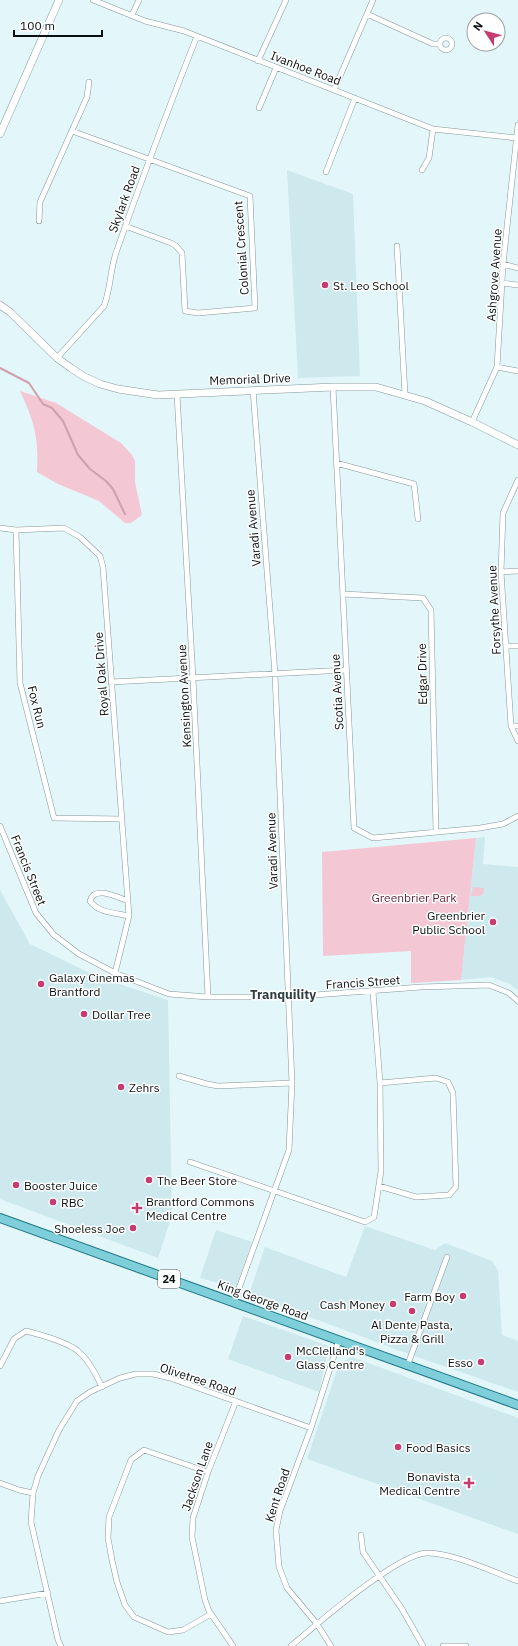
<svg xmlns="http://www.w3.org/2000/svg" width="518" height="1646" viewBox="0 0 518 1646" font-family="'IBM Plex Sans',sans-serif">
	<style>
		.built { fill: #cde9ee }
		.green { fill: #f3c7d3 }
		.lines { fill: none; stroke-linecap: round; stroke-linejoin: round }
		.stream { stroke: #cea1ad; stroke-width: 2 }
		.street-casing { stroke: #849699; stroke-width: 6 }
		.secondary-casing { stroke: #849699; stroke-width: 8 }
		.primary-casing { stroke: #1e7785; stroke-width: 10 }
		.street { stroke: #fff; stroke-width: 5 }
		.secondary { stroke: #fff; stroke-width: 7 }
		.primary { stroke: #7fcfdb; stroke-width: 8 }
		.poi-dot { fill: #c53b72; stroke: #fff; stroke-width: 1.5 }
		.labels { text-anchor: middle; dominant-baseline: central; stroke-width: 3; stroke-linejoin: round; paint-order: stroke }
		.shield { fill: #fff; stroke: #545858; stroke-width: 1 }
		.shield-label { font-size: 11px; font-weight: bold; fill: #0a1011 }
		.street-label { font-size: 12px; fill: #0a1011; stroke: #fff }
		.poi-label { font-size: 12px; fill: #0a1011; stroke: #fff; text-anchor: start }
		.park-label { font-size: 12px; fill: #61283c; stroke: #fff }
		.neighbourhood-label { font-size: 13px; font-weight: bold; fill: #2e3e41; stroke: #fff }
	</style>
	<rect width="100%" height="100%" fill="#e3f7fa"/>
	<!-- built -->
	<path class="built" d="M287 170 353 194 360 376 298 378Z
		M485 837 483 864 518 867V988L517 990 510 984 491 977 461 980 476 838Z
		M0 890 30 944 98 977 168 1000 172 1215 158 1258 0 1199Z
		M365 1226 435 1250 445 1243 492 1261 498 1270 502 1335 518 1341V1392L403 1352 249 1294 265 1247 346 1277Z
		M216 1230 252 1242 236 1288 200 1278Z
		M243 1316 329 1346 319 1392 228 1359Z
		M352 1357 518 1418V1534L307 1459 339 1364Z"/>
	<!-- green -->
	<path class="green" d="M20 391 56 403 121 443 132 455 135 461V482L142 515 131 523H125L99 501 58 484 37 472C39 438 34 421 20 391Z
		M476 838 461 980 411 983V951L323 956 322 852Z
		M473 887 484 888 483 894 480 896H471Z"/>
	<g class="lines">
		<!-- stream -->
		<path class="stream" d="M0 368 29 383 43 404 52 408 63 421 78 455 90 469 106 481 113 489 125 514"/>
		<defs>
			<path id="street" d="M93 0 145 21 184 31 433 129 516 138
				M367 14 433 44H439
				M132 15 139 0
				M440 44a6 6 0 1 1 12 0a6 6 0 1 1-12 0Z
				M258 61 286 0
				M334 90 373 0
				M259 108 276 68
				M72 131 250 196 255 308 198 313 185 311 182 253 176 246 171 243 125 226
				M422 170 429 158 433 129
				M326 172 355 98
				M39 221 40 202 87 97 89 82
				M397 246 405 395
				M503 264 518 268
				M502 283 518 285
				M57 358 104 306C111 288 110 268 117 250 142 178 169 107 197 36
				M497 367 518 371
				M333 387 354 828 373 838 480 828 503 824 518 816
				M177 394 193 679 208 997
				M472 422 497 367 503 264 518 125
				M336 463 414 484 418 519
				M518 480 503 513 501 572 511 726 518 741
				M0 528 16 530 64 528 80 537 100 556 103 567 129 916 115 973
				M16 530 20 683 54 818 122 819
				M501 572 518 571
				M343 594 423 598 431 610 436 832
				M506 646H518
				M111 682 346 670
				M511 726H518
				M0 826 36 913 54 935 79 954 115 973 169 994 208 997H288L421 987 489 985 509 993 518 1001
				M128 901C117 897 94 885 90 901 98 913 116 913 129 916
				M179 1076 207 1084 218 1086 292 1083
				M190 1162 365 1222 374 1217 381 1171 380 1083 373 992
				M379 1186 416 1197 449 1195 456 1187 453 1093 448 1082 436 1078 380 1083
				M234 1302 289 1150 292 1083 275 674 253 390
				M408 1364 447 1257
				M0 1366 14 1339 26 1331C42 1335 65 1341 78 1351 89 1360 96 1374 102 1387
				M208 1472 144 1450 131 1460 109 1517 108 1538 112 1560 117 1582 125 1605 134 1617 168 1632 183 1630 211 1614
				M0 1483 19 1490 33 1493
				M361 1535 363 1552 402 1609 423 1646
				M0 1601 48 1593
				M61 1646 58 1640 31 1522 33 1493 38 1476 59 1430 77 1401 90 1392 120 1378 136 1374H153L170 1378 311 1428
				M233 1646 209 1611 205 1600 192 1537 193 1518 208 1472 236 1401
				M291 1646C316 1625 399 1552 428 1553 453 1553 493 1572 518 1581
				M331 1646 317 1624 287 1588 279 1567 276 1530 280 1511 311 1428 339 1340
				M443 1646H466"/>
			<path id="secondary" d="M0 134 59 0
				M0 305 10 312 57 358 71 368 83 376 100 384 118 389 158 395 333 387H376L425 401 472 422 518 445"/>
			<path id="primary" d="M0 1218 518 1405"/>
		</defs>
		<!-- street casing -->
		<use href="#street" class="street-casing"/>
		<!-- secondary casing -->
		<use href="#secondary" class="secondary-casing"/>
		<!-- primary casing -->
		<use href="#primary" class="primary-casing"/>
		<!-- street -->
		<use href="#street" class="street"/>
		<!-- secondary -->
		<use href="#secondary" class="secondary"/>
		<!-- primary -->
		<use href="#primary" class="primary"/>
	</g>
	<!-- markers -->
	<g class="poi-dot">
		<circle cx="325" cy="285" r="4"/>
		<circle cx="493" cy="922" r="4"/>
		<circle cx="41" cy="984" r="4"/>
		<circle cx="84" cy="1014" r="4"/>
		<circle cx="121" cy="1087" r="4"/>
		<circle cx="149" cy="1180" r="4"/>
		<circle cx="16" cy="1185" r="4"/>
		<circle cx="53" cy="1202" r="4"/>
		<path d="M135 1202h4v4h4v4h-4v4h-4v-4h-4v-4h4z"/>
		<circle cx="133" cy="1228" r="4"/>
		<circle cx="463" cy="1296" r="4"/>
		<circle cx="393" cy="1304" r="4"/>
		<circle cx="412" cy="1311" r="4"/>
		<circle cx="288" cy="1357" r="4"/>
		<circle cx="481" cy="1362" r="4"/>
		<circle cx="398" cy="1447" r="4"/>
		<path d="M467 1477h4v4h4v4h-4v4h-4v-4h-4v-4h4z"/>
	</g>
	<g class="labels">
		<!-- shield labels -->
		<rect class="shield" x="158" y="1270" width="22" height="18" rx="3"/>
		<g class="shield-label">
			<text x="169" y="1279">24</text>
		</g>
		<!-- street labels -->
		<g class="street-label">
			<text transform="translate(306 68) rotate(21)">Ivanhoe Road</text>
			<text transform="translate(124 199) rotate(-70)">Skylark Road</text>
			<text transform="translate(241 248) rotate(-94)">Colonial Crescent</text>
			<text transform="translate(494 275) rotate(-86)">Ashgrove Avenue</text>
			<text transform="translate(250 379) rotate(-2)">Memorial Drive</text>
			<text transform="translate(253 528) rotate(-95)">Varadi Avenue</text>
			<text transform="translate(494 610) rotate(-93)">Forsythe Avenue</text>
			<text transform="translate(101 674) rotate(-94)">Royal Oak Drive</text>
			<text transform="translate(422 674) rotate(-91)">Edgar Drive</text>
			<text transform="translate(337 692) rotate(-93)">Scotia Avenue</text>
			<text transform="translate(184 696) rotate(-93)">Kensington Avenue</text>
			<text transform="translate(37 707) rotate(76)">Fox Run</text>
			<text transform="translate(272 851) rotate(-92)">Varadi Avenue</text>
			<text transform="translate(29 870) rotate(68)">Francis Street</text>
			<text transform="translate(363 982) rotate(-4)">Francis Street</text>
			<text transform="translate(263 1300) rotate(20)">King George Road</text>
			<text transform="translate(198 1379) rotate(18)">Olivetree Road</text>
			<text transform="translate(197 1476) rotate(-71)">Jackson Lane</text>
			<text transform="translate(277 1495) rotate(-72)">Kent Road</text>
		</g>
		<!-- poi labels -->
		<g class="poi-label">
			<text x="333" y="285">St. Leo School</text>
			<text x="485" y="915" text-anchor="end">Greenbrier<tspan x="485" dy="14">Public School</tspan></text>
			<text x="49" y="977">Galaxy Cinemas<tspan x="49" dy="14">Brantford</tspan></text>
			<text x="92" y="1014">Dollar Tree</text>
			<text x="129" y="1087">Zehrs</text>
			<text x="157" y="1180">The Beer Store</text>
			<text x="24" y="1185">Booster Juice</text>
			<text x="146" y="1201">Brantford Commons<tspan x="146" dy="14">Medical Centre</tspan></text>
			<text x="61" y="1202">RBC</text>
			<text x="125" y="1228" text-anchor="end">Shoeless Joe</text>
			<text x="455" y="1296" text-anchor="end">Farm Boy</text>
			<text x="385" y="1304" text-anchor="end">Cash Money</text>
			<text x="412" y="1324" text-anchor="middle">Al Dente Pasta,<tspan x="412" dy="14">Pizza &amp; Grill</tspan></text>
			<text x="296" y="1350">McClelland's<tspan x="296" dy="14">Glass Centre</tspan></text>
			<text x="473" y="1362" text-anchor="end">Esso</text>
			<text x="406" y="1447">Food Basics</text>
			<text x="460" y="1476" text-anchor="end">Bonavista<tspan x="460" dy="14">Medical Centre</tspan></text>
		</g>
		<!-- park labels -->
		<g class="park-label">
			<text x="414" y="897">Greenbrier Park</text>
		</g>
		<!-- neighbourhood labels -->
		<g class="neighbourhood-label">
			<text x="283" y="994">Tranquility</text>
		</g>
	</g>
	<!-- north arrow -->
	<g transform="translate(486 32) rotate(306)"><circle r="19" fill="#ffffff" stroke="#9d9fa0"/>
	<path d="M0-3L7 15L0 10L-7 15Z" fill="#c53b72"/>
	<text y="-6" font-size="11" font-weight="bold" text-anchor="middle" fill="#0a1011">N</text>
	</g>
	<!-- scale -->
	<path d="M14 30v6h88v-6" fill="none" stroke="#0a1011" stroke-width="2"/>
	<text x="20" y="30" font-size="12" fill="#0a1011" stroke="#ffffff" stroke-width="3" paint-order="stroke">100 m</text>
</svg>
